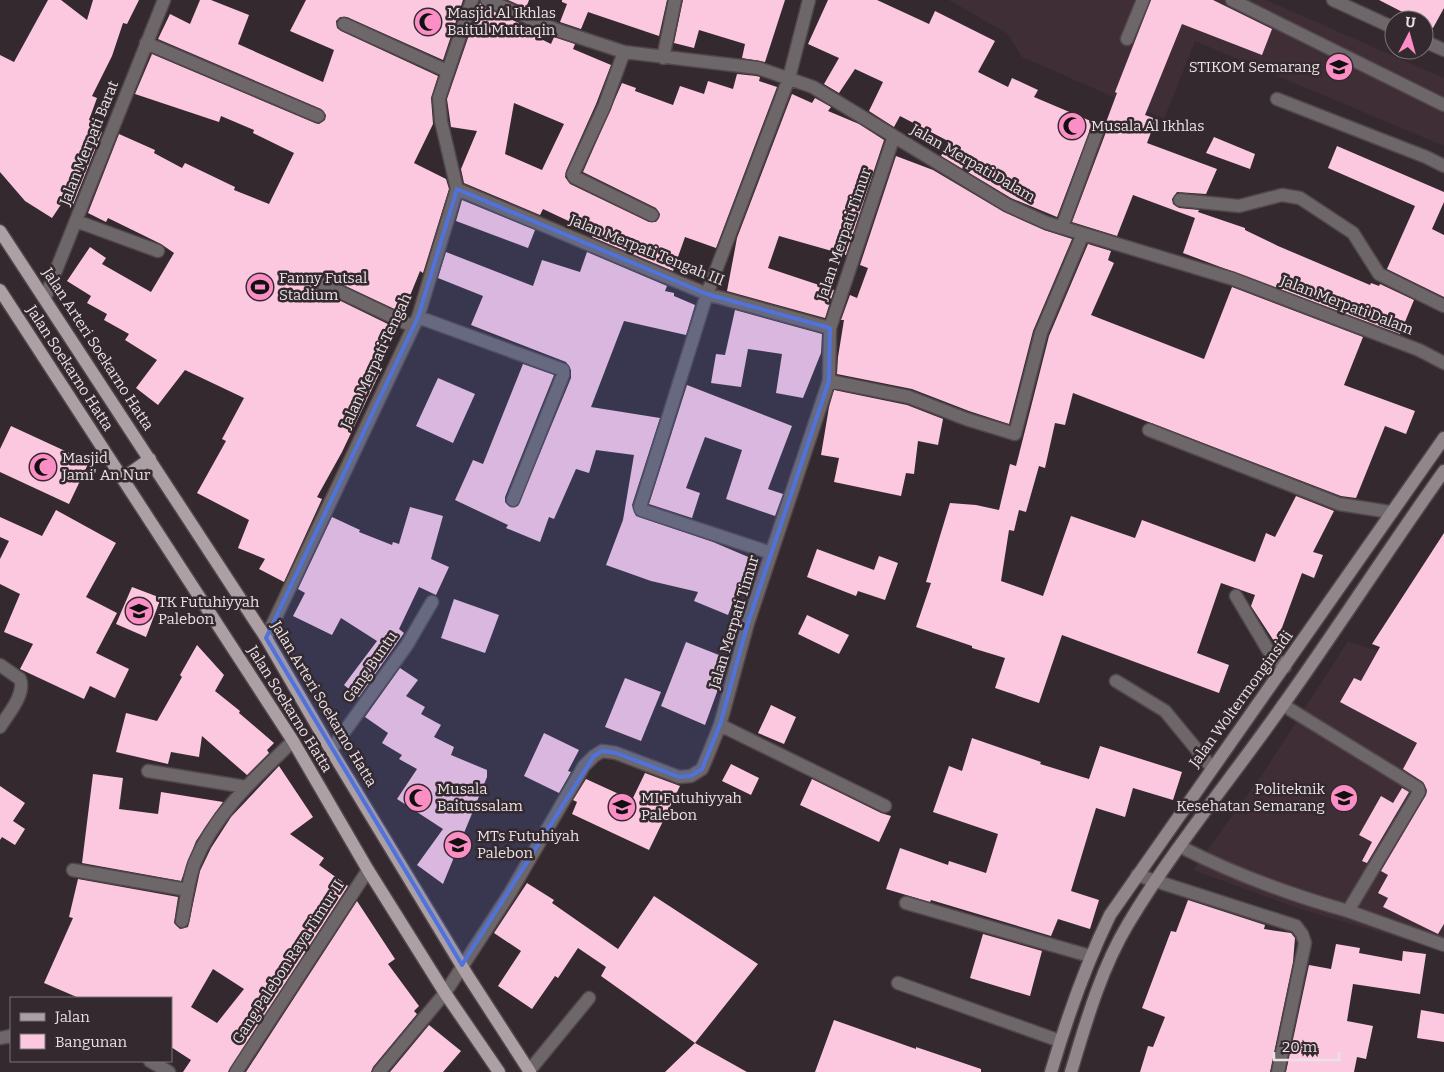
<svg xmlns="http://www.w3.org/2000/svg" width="1444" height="1072" viewBox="0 0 1444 1072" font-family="Bitter,serif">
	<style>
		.built { fill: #402e37 }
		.building { fill: #fcc8df; fill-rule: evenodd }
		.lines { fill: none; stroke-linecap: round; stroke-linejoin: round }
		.service-casing { stroke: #51464b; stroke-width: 15 }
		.minor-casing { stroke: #51464b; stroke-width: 15 }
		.secondary-casing { stroke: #51464b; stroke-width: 15 }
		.primary-casing { stroke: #51464b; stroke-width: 15 }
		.service { stroke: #6d6769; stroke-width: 12 }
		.minor { stroke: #6d6769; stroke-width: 12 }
		.secondary { stroke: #91878b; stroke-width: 12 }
		.primary { stroke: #aca0a5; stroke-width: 12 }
		.marked { fill: #5073db; fill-opacity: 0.2; stroke: #5073db; stroke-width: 4; stroke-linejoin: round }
		.labels { text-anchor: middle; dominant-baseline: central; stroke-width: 5; stroke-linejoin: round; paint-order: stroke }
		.poi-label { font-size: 15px; fill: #e9e1e4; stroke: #34292e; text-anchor: start }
		.street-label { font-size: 15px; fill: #e9e1e4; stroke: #34292e }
	</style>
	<rect width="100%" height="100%" fill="#34292e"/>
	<!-- built -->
	<path class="built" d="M949 0H1266L1444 78V146L1195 41 1164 119 1022 57 1008 34Z
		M1348 641 1444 673V951L1300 909 1193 870 1266 769Z"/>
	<!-- building -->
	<path class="building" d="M48 0H61L87 20 93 0H139L127 24 123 23 112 56 92 96 97 98 89 120 100 126 98 130 102 132 73 205 64 200 52 218 25 201 0 172V55L14 62Z
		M200 0H211L249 15 238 44 323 82 334 50 290 31 306 0H463L443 60 347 17H340L336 21 337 28 341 31 438 76 431 98 433 124 414 163 446 179 449 189 423 273 420 271 403 313 320 274H313L310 278V285L314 288 396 328 390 339 388 338 371 371 379 374 342 452 317 497 322 499 284 582 259 569 265 559 238 548 249 520 197 493 226 441 222 439 244 398 185 370 158 405 136 388 157 360 125 340 129 334 104 320 107 314 87 303 91 296 67 281 90 247 106 258 102 264 151 292 174 253 161 244 108 218 106 222 88 213 119 134 155 150 154 153 182 168 185 163 235 187 234 190 269 204 294 153 253 133 254 130 221 116 219 122 135 94 152 54 315 123 319 124 325 120 326 115 321 109 158 39 170 14 190 24Z
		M508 0H529L526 8Z
		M562 0H667L659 36 588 12 581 29 560 22 567 4 562 2Z
		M683 0H785L765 62 742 58 745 44 699 30 694 48 674 43Z
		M828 0H877L929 24 935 11 995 41 978 72 1008 87 1012 78 1038 90 1034 97 1093 122 1057 217 1011 198 941 156 950 142 900 116 894 127 869 111 883 82 855 69 839 93 824 84 839 58 808 44Z
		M1151 0H1213L1272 29 1262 55 1182 24 1145 115 1156 119 1147 143 1217 169 1206 194 1177 192 1172 199 1173 204 1179 208 1199 210 1198 212 1245 228V230L1278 246 1370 285 1371 283 1379 286 1380 284 1414 300 1400 334 1183 253 1195 218 1133 195 1117 236 1072 222 1106 132 1105 125 1117 93 1115 92Z
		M1379 0H1444V8L1433 28 1424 23V20H1418Z
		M480 3 484 7 519 23 517 27 551 44 554 37 575 44 573 49 611 65 596 104 566 171 565 177 570 184 649 222H656L659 218 660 214 656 208 583 172 622 83 636 88 635 91 673 105 680 86 704 94 708 81 733 89 737 74 756 76 760 77 759 81 777 87 716 248 685 237 673 271 592 237 594 233 543 209 540 215 464 183 461 169 477 131 451 127 447 99ZM514 103 564 124 542 170 505 154Z
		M792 94 812 103 815 98 831 107 828 111 859 124 884 140 846 255 779 236 768 268 834 290 825 318 727 291 737 238Z
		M1214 137 1255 154 1250 169 1206 153Z
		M1337 146 1444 192V202L1432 229 1444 235V297L1387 269 1415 206 1328 168Z
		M896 156 933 170 1004 212 1044 230 1072 239 1033 331 1009 424 969 411 912 389 837 374 838 357 844 320H841L850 295 857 298 868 268 860 265Z
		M462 200 535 230 528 248 456 221Z
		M1088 244 1111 251 1108 260 1114 263 1091 315 1204 359 1232 287 1363 337 1344 385 1415 411 1406 434 1385 426 1356 498 1341 496 1073 393 1065 425 1055 423 1045 468 1039 466 1026 512 1019 510 1014 531 1009 530 1001 581 1043 596 1071 516 1135 538 1142 520 1255 562 1266 533 1275 537 1296 496 1334 511 1313 552 1323 555 1314 578 1302 573 1276 644 1251 606 1255 595 1221 583 1197 653 1229 665 1219 693 1062 635 1039 703 995 688 1005 658 972 648V646L916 627 931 583 926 582 950 503 976 505 999 510 1010 464 1016 466 1049 336Z
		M446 252 533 286 542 260 580 272 587 252 667 286 665 291 674 293V296L695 305 686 335 624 321 591 407 660 418 632 505 636 516 713 542 760 562 747 597 737 592 728 615 694 601 698 592 651 581 606 565 623 520 634 455 596 450 589 473 576 469 554 519 549 517 540 542 506 528 508 525 455 500 473 460 483 464 523 364 554 375 505 497V502L510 507 518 506 571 378V370L566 362 471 325 483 296 438 278Z
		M735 310 822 334 821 353 803 398 776 393 782 354 748 349 741 387 711 383 716 354 725 355Z
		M438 378 475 394 453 443 416 426Z
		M687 385 792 426 768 489 783 494 775 516 726 499 742 450 705 437 686 488 700 493 692 518 649 504Z
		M834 390 907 405 943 419 938 445 918 441 914 474 906 473 901 496 834 482 839 458 821 455 829 407Z
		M11 426 89 462 69 504 0 472V449Z
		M410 507 443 516 431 559 449 567 436 595 419 587 399 629 404 633 359 697 344 685 377 641 341 618 332 635 293 616 305 593 298 589 332 517 360 530 359 532 392 545 393 542 399 544Z
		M56 510 116 543 86 597 117 613 96 653 129 669 115 698 90 686 84 699 20 669 33 644 4 632 20 594 0 584V559L9 541 0 537V517L42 536Z
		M1444 533V924L1438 934 1383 907 1388 898 1378 893 1388 875 1381 871 1426 795 1427 790 1423 782 1403 769 1417 743 1340 702 1354 678 1361 681 1380 647 1372 644Z
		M817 549 874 570 879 556 898 563 885 600 858 591 856 596 807 577Z
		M132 587 161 598 146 637 116 624Z
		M454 599 499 615 485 653 441 638Z
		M807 615 849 635 839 654 798 634Z
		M686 642 729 659 705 725 661 706Z
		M197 645 224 675 215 691 240 711 239 713 274 743 267 750 269 753 247 775 202 736 199 757 171 752 168 764 116 752 126 713 157 721 182 677 180 675Z
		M400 668 418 680 406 696 425 707 421 714 441 725 434 737 454 747 451 755 487 770V777L443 884 417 865 443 829 397 799 417 769 399 759 402 755 382 743 388 733 365 717Z
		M625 678 661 692 641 741 605 727Z
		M771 705 796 717 784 744 758 733Z
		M544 733 579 750 568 771 571 772 559 793 524 776Z
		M972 738 1041 762 1040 764 1089 779 1100 746 1182 772 1173 800 1133 788 1125 817 1096 808 1071 891 1099 900 1090 929 1058 919 1051 936 931 900 930 902 886 889 900 848 948 865 949 861 986 873 998 834 933 812 949 766 962 771Z
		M731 764 759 778 751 795 722 781Z
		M279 766 313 817 290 834 324 858 319 865 348 886 228 1072H183L191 1060 171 1047V998H79L44 983 73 918 69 917 78 879 178 897 174 923 180 929 188 927 200 871 211 848 231 817ZM213 969 244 989 217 1023 191 1007Z
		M645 773 680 786 649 850 572 814 577 802 573 800 586 779 632 800Z
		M93 774 123 778 119 809 158 814 161 792 223 802 196 841 181 881 82 863Z
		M812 779 881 813 891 816 879 842 800 805Z
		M0 786 25 803 13 821 25 829 15 845 2 837 0 840Z
		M1402 788 1409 792 1367 863 1362 861 1372 842 1359 835 1381 796 1393 803Z
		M527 883 554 900 552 903 618 949 654 896 758 964 695 1043 601 976 606 967 578 948 558 978 555 976 532 1009 498 986 521 951 494 933Z
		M1188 900 1265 925 1264 929 1291 933 1295 938 1293 962 1270 1072H1140L1148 1046 1153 1047 1165 1017 1142 1008 1171 931 1176 932Z
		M357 901 395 959 388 964 419 1006 414 1011 417 1014 373 1067 371 1072H246Z
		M983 934 1042 951 1030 996 970 978Z
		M1336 944 1360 948 1359 953 1402 961 1403 951 1426 954 1420 994 1353 984 1347 1021 1373 1026 1366 1059 1357 1057 1354 1072H1286L1309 965 1331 969Z
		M1421 1010 1444 1014V1042L1417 1038Z
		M834 1020 916 1049V1047L981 1069V1072H815Z
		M429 1025 461 1051 443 1072H390Z
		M695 1043 747 1072H665Z"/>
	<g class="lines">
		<defs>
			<path id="service" d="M1232 0 1444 105
				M1127 39 1143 0
				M1277 99 1426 157 1444 166
				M1149 430 1339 504 1390 512
				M1236 596 1268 650 1285 667
				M1116 681 1165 711 1212 768
				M1283 705 1418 788 1419 792 1348 911 1444 945
				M1181 847C1234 874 1291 895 1348 911
				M898 983 1060 1041"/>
			<path id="minor" d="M487 0 557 30 624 52 758 68 813 87 1007 205 1047 223 1233 279 1419 350 1444 363
				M1333 0 1394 28
				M344 24 447 71
				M1424 41 1444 50
				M146 43 318 116
				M624 52 604 107 573 174 574 177 652 215
				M663 58 675 0
				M457 189 707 294 830 328
				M1180 200 1239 206 1282 195 1300 198 1353 233 1379 274 1444 306
				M76 221 158 251
				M1062 227 1098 129
				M317 281 412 326
				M45 298 164 0
				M418 317 563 370V375L513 500
				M829 381 909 397 966 419 1015 434 1041 333 1083 234
				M771 553 641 510 640 507 707 294 789 78 809 0
				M266 638 418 317 457 189 441 121 439 98 472 0
				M0 665 20 679C26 694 8 714 0 727
				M720 725 885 806
				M331 750 407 645 432 602
				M148 771 246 787
				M73 870 188 890
				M1137 875 1296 926 1302 934 1305 943 1278 1072
				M906 903 1090 956
				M182 921C186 902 188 880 195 862 215 813 256 777 293 741
				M0 1038 11 1036
				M150 1061 169 1072
				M529 1071 589 998
				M236 1072 368 870
				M379 1072 445 993 510 893 584 766 594 756 602 751 616 753 679 777 691 776 702 769 708 755 720 725 748 623 829 381 830 328 894 136"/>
			<path id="secondary" d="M1051 1072C1067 1018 1085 966 1110 915L1444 438
				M1071 1072C1086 1022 1101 969 1128 924 1174 847 1232 778 1283 705 1338 628 1389 548 1444 471"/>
			<path id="primary" d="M0 231 266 638 331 750 468 976 530 1072
				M0 290 293 741 368 870 445 993 499 1072
				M123 478 150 459"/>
		</defs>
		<!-- service casing -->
		<use href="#service" class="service-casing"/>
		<!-- minor casing -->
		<use href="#minor" class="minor-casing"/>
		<!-- secondary casing -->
		<use href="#secondary" class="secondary-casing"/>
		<!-- primary casing -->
		<use href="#primary" class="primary-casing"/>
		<!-- service -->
		<use href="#service" class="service"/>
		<!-- minor -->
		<use href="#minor" class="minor"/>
		<!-- secondary -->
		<use href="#secondary" class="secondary"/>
		<!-- primary -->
		<use href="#primary" class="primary"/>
	</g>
	<!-- marked area -->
	<path class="marked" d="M457 189 707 294 830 328 829 381 748 623 720 725 702 769 691 776 679 777 616 753 602 751 594 756 462 965 266 638 418 317Z"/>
	<!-- icons -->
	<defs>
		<symbol id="mosque-disc" viewBox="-11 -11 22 22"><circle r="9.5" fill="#fb8fc5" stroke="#34292e"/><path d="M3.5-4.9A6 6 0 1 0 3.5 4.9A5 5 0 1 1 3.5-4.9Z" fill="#111"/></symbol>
		<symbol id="university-disc" viewBox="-11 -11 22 22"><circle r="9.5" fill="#fb8fc5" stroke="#34292e"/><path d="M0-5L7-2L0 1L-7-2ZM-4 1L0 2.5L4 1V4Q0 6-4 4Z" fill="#111"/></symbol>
		<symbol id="stadium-disc" viewBox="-11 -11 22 22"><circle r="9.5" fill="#fb8fc5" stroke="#34292e"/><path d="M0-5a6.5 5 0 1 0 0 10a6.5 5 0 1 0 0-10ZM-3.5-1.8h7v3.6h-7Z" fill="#111"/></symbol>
		<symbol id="school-disc" viewBox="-11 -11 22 22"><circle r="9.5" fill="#fb8fc5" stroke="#34292e"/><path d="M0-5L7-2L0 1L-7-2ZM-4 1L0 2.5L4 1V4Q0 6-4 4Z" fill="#111"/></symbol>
	</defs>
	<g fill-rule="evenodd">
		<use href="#mosque-disc" x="412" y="6" width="32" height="32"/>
		<use href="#university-disc" x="1323" y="51" width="32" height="32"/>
		<use href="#mosque-disc" x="1056" y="110" width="32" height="32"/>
		<use href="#stadium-disc" x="244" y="271" width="32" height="32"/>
		<use href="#mosque-disc" x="27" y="451" width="32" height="32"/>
		<use href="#school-disc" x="123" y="595" width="32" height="32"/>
		<use href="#mosque-disc" x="402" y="782" width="32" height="32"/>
		<use href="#university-disc" x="1328" y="782" width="32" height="32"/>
		<use href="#school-disc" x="606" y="791" width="32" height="32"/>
		<use href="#school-disc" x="442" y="829" width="32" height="32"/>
	</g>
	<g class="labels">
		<!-- poi labels -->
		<g class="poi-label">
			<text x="447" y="13">Masjid Al Ikhlas<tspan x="447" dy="17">Baitul Muttaqin</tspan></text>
			<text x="1320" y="67" text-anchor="end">STIKOM Semarang</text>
			<text x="1091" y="126">Musala Al Ikhlas</text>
			<text x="279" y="278">Fanny Futsal<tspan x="279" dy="17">Stadium</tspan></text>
			<text x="62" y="458">Masjid<tspan x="62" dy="17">Jami' An Nur</tspan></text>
			<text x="158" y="602">TK Futuhiyyah<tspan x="158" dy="17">Palebon</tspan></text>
			<text x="437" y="789">Musala<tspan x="437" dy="17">Baitussalam</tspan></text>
			<text x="1325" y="789" text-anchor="end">Politeknik<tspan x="1325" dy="17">Kesehatan Semarang</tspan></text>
			<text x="641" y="798">MI Futuhiyyah<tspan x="641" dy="17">Palebon</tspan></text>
			<text x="477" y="836">MTs Futuhiyah<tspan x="477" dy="17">Palebon</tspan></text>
		</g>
		<!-- street labels -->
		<g class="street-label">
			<text transform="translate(89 143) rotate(-68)">Jalan Merpati Barat</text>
			<text transform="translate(973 163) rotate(30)">Jalan Merpati Dalam</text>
			<text transform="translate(844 234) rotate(-71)">Jalan Merpati Timur</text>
			<text transform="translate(647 250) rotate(22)">Jalan Merpati Tengah III</text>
			<text transform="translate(1347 305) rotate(21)">Jalan Merpati Dalam</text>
			<text transform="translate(98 349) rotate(57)">Jalan Arteri Soekarno Hatta</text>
			<text transform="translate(376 361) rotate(-65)">Jalan Merpati Tengah</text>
			<text transform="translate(70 368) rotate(57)">Jalan Soekarno Hatta</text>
			<text transform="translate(734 622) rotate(-73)">Jalan Merpati Timur</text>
			<text transform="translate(370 667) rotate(-55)">Gang Buntu</text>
			<text transform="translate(1241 699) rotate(-54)">Jalan Woltermonginsidi</text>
			<text transform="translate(324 704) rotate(59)">Jalan Arteri Soekarno Hatta</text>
			<text transform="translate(290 709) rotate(58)">Jalan Soekarno Hatta</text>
			<text transform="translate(288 962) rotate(-57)">Gang Palebon Raya Timur II</text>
		</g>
	</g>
	<!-- legend -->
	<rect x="10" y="997" width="162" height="65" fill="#34292e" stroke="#7c7377"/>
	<rect x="20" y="1013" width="25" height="8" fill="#aca0a5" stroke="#7c7377"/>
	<text x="55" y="1022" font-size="15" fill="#e9e1e4">Jalan</text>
	<rect x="20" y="1034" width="25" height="15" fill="#fcc8df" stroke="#7c7377"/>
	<text x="55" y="1047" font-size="15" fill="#e9e1e4">Bangunan</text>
	<!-- north arrow -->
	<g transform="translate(1409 35) rotate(6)"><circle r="24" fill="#34292e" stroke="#7c7377"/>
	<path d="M0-4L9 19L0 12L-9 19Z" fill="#fb8fc5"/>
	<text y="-8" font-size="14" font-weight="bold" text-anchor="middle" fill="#e9e1e4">U</text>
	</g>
	<!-- scale -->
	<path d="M1274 1052v8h65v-8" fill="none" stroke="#e9e1e4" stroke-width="2.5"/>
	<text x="1282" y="1052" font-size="15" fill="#e9e1e4" stroke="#34292e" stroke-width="4" paint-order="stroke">20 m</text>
</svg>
